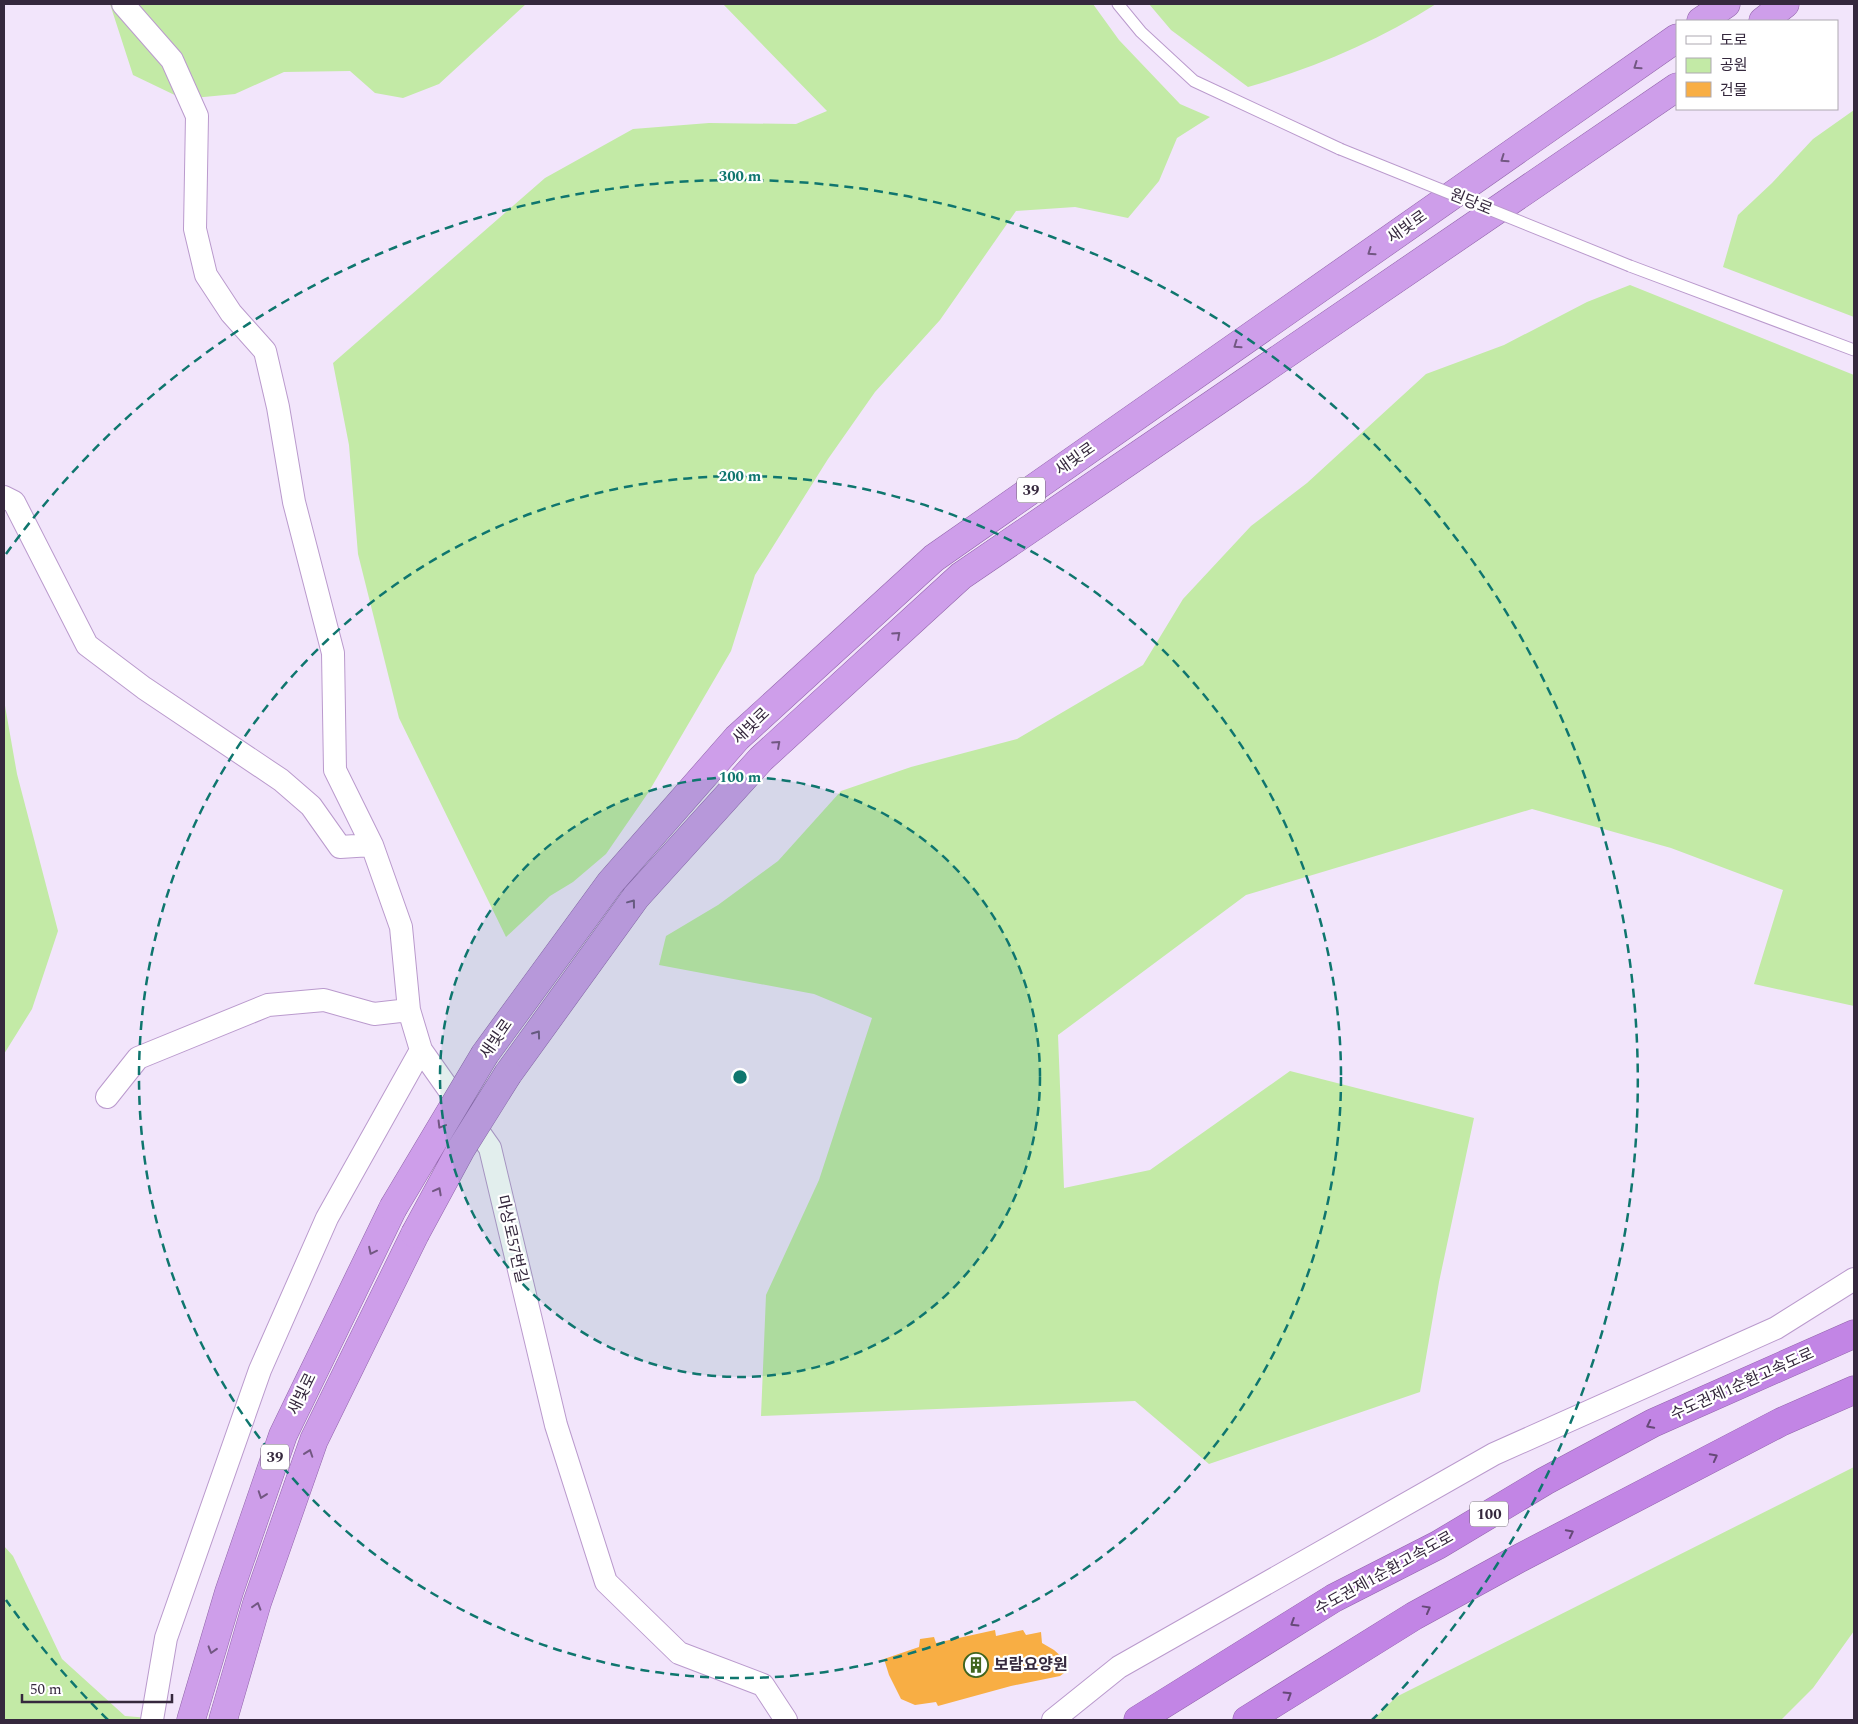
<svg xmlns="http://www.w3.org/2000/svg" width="1858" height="1724" viewBox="0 0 1858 1724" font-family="Spectral,'Noto Sans KR',serif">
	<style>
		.green { fill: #c3eaa6 }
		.building { fill: #f8ae44 }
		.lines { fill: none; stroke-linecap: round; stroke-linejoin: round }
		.service-casing { stroke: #ba9acd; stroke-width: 13 }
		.minor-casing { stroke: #ba9acd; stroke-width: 24 }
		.trunk-casing { stroke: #9164aa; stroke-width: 29 }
		.motorway-casing { stroke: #9164aa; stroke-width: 29 }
		.service { stroke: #fff; stroke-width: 11 }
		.minor { stroke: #fff; stroke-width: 22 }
		.trunk { stroke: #ce9eea; stroke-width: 28 }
		.motorway { stroke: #c285e5; stroke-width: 28 }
		.service-bridge-casing { stroke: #ba9acd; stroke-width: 13; stroke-linecap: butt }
		.trunk-bridge-casing { stroke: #9164aa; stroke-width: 29; stroke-linecap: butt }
		.service-bridge { stroke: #fff; stroke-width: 11 }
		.trunk-bridge { stroke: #ce9eea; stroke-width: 28 }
		.oneway { stroke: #725782 }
		.oneway2 { stroke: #664978 }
		.ring { fill: none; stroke: #0f766e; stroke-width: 2.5; stroke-dasharray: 9 6 }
		.labels { text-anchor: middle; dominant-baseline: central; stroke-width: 4.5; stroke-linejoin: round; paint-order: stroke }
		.shield { fill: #fff; stroke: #726877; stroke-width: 1 }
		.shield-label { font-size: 15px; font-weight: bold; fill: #35283d }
		.street-label { font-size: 16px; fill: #35283d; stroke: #fff }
		.poi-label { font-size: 16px; font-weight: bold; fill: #35283d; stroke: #fff; text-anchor: start }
		.centre { fill: #0f766e; stroke: #fff; stroke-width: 2.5 }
		.ring-label { font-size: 15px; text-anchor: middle; font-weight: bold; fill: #0f766e; stroke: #fff; stroke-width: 4.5; stroke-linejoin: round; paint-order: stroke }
	</style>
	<rect width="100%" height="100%" fill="#f2e5fb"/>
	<!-- green -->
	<path class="green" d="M110 4H526L439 84 403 98 375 93 350 71 284 72 235 94 183 99 133 75Z
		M723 4H1093L1119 40 1180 104 1210 117 1177 138 1159 181 1128 218 1075 207 1016 211 940 320 875 392 828 459 755 575 731 651 648 793 606 854 573 882 550 896 506 937 399 718 358 554 349 445 333 363 545 178 633 129 709 123 796 124 827 111Z
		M1149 4H1436C1378 41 1314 68 1248 87L1171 30Z
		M1854 110V317L1723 267 1738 215 1772 183 1813 139Z
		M1630 285 1854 375V1006L1754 984 1783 890 1671 848 1532 809 1246 895 1058 1035 1064 1188 1150 1170 1290 1071 1474 1118 1439 1282 1420 1392 1209 1464 1135 1401 761 1416 766 1295 819 1180 872 1018 814 994 659 965 666 936 718 905 778 861 841 791 911 767 1017 739 1143 665 1183 599 1251 526 1307 483 1426 374 1504 345 1587 302Z
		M4 700 17 774 58 931 32 1009 4 1054Z
		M1854 1467V1631L1813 1688 1781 1720H1373L1396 1697Z
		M4 1546 13 1556 62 1659 125 1716 174 1720H4Z"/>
	<!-- building -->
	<path class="building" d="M995 1630 996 1636 1023 1630 1026 1635 1041 1632 1042 1643 1054 1650 1064 1659 1068 1670 1060 1676 1011 1686 938 1706 936 1702 915 1705 901 1699 889 1675 884 1659 919 1647 920 1639 934 1637 936 1643Z"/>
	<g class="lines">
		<defs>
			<path id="service" d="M1118 4 1141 32 1194 81 1340 149
				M1630 266 1854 350"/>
			<path id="minor" d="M123 4 172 60 197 116 195 229 206 275 231 313 265 351 278 407 294 502 333 653 335 770 372 845 401 927 409 1010 421 1050 490 1148 556 1425 606 1582 679 1653 763 1685 786 1720
				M4 497 14 502 87 645 144 688 281 780 311 806 340 847 372 845
				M107 1097 138 1058 268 1005 324 1000 374 1014 409 1010
				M152 1720 166 1638 260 1370 327 1218 421 1050
				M1053 1720 1119 1667 1494 1454 1776 1328 1854 1279"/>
			<path id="trunk" d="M1701 21 1726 4
				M1763 21 1785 4
				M485 1054 610 883 737 738 934 558 1677 38
				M508 1074 636 897 761 759 961 576 1677 87
				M191 1720 229 1592 283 1435 393 1208
				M223 1720 257 1603 314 1440 415 1234"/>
			<path id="motorway" d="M1138 1720 1334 1598 1438 1545 1545 1481 1653 1423 1854 1334
				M1247 1720 1414 1616 1518 1559 1781 1422 1854 1390"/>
		</defs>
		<!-- service casing -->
		<use href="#service" class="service-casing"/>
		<!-- minor casing -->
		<use href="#minor" class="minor-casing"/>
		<!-- trunk casing -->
		<use href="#trunk" class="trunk-casing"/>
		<!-- motorway casing -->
		<use href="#motorway" class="motorway-casing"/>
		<!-- service -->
		<use href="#service" class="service"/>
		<!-- minor -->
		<use href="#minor" class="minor"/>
		<!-- trunk -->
		<use href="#trunk" class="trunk"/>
		<!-- motorway -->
		<use href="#motorway" class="motorway"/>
		<defs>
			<path id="service-bridge" d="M1340 149 1630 266"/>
			<path id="trunk-bridge" d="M393 1208 485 1054
				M415 1234 461 1149 508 1074"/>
		</defs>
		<!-- service-bridge casing -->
		<use href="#service-bridge" class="service-bridge-casing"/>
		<!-- trunk-bridge casing -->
		<use href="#trunk-bridge" class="trunk-bridge-casing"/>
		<!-- service-bridge -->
		<use href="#service-bridge" class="service-bridge"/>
		<!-- trunk-bridge -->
		<use href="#trunk-bridge" class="trunk-bridge"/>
	</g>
	<!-- one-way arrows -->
	<defs><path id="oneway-chevron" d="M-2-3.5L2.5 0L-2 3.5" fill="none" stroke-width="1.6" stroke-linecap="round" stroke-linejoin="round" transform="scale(1.25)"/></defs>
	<g class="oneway">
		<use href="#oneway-chevron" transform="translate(1637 66) rotate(145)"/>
		<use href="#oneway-chevron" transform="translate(1504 159) rotate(145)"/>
		<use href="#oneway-chevron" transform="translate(1371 252) rotate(145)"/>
		<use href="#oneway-chevron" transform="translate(1237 345) rotate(145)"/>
		<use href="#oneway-chevron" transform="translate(897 635) rotate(-42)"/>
		<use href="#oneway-chevron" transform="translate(777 744) rotate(-42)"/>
		<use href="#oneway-chevron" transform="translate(632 903) rotate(-53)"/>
		<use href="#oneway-chevron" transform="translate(537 1034) rotate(-54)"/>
		<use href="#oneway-chevron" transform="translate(441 1125) rotate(121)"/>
		<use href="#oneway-chevron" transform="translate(438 1191) rotate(-62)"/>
		<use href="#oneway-chevron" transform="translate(372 1251) rotate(116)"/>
		<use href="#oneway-chevron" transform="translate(309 1453) rotate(-71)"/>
		<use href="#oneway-chevron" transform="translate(262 1495) rotate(109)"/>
		<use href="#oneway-chevron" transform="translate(257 1606) rotate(-73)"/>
		<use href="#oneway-chevron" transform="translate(212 1650) rotate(107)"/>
	</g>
	<g class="oneway2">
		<use href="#oneway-chevron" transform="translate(1650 1425) rotate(153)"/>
		<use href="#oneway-chevron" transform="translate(1714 1457) rotate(-28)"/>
		<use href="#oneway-chevron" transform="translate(1570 1533) rotate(-27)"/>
		<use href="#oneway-chevron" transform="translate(1427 1609) rotate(-29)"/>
		<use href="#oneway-chevron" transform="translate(1294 1623) rotate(148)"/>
		<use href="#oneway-chevron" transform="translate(1288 1695) rotate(-32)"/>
	</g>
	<!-- distance rings -->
	<circle cx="740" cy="1077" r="300" fill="#0f766e" fill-opacity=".12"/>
	<g class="ring">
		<circle cx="740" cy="1077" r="300"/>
		<circle cx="740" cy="1077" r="601"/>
		<path d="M108 1720A901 901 0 0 1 6 1600M6 554A901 901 0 1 1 1372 1720"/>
	</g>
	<!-- icons -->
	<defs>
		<symbol id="building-ring" viewBox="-11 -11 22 22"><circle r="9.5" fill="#fff" stroke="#41651e" stroke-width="1.5"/><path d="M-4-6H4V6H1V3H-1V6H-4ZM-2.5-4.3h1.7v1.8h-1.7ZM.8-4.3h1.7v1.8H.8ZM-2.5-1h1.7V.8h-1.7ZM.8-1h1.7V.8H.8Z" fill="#41651e"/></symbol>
	</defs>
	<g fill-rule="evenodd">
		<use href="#building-ring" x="962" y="1651" width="28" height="28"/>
	</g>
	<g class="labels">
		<!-- shield labels -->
		<g class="shield">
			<rect x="1017" y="477.5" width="28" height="25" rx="4"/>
			<rect x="261" y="1444.5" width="28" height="25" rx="4"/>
			<rect x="1470" y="1501.5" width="38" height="25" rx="4"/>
		</g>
		<g class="shield-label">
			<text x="1031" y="490">39</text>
			<text x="275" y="1457">39</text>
			<text x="1489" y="1514">100</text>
		</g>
		<!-- street labels -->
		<g class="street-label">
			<text transform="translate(1471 202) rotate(22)">원당로</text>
			<text transform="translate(1407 227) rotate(-35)">새빛로</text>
			<text transform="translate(1075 459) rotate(-35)">새빛로</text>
			<text transform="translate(751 726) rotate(-44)">새빛로</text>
			<text transform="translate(496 1039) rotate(-55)">새빛로</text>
			<text transform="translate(512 1239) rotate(77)">마상로57번길</text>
			<text transform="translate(1742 1384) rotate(-24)">수도권제1순환고속도로</text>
			<text transform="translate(302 1394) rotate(-64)">새빛로</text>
			<text transform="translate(1384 1573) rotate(-29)">수도권제1순환고속도로</text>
		</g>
		<!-- poi labels -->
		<g class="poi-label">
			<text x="994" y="1665">보람요양원</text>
		</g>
	</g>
	<circle cx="740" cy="1077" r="8" class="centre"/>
	<g class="ring-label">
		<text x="740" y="181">300 m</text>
		<text x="740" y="481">200 m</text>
		<text x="740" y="782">100 m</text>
	</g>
	<!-- border -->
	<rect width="1858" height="1724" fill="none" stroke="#35283d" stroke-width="10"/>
	<!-- legend -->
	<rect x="1676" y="20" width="162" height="90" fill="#ffffff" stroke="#aea9b1"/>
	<rect x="1686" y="36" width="25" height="8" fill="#ffffff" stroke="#aea9b1"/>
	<text x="1720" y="45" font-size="15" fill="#35283d">도로</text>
	<rect x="1686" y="58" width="25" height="15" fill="#c3eaa6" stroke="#aea9b1"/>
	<text x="1720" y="70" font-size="15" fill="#35283d">공원</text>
	<rect x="1686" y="82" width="25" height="15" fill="#f8ae44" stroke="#aea9b1"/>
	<text x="1720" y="95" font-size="15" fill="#35283d">건물</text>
	<!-- scale -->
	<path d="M22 1694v8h150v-8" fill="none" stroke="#35283d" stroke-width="2.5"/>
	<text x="30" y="1694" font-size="15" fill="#35283d" stroke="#ffffff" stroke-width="4" paint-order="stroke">50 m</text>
</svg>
